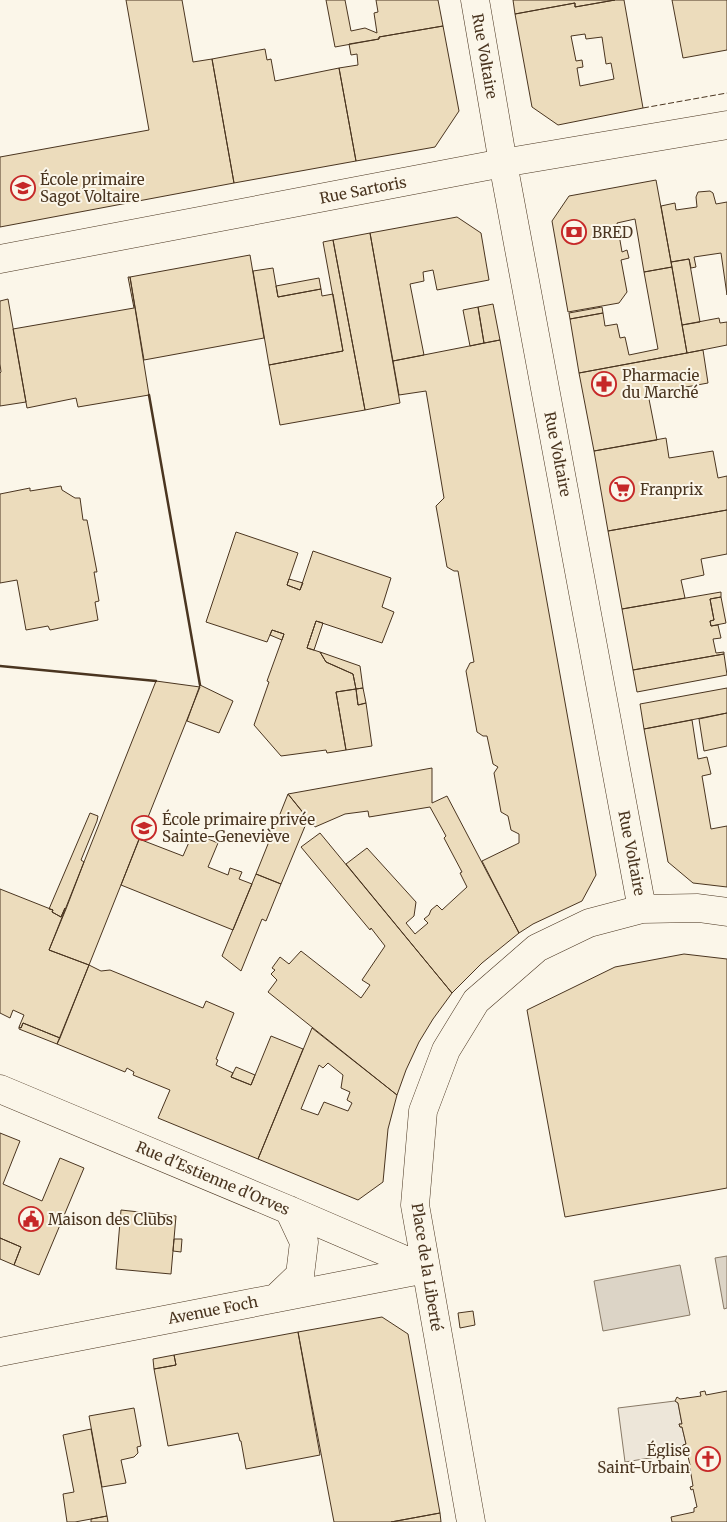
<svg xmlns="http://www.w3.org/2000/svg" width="727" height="1522" viewBox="0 0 727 1522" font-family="Merriweather,serif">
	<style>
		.green { fill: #ede6d9; stroke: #887966 }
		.water { fill: #dcd4c6; stroke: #887966 }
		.building { fill: #ecdcbc; stroke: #4a3520; fill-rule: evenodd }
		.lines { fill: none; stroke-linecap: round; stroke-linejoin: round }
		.minor-casing { stroke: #4a3520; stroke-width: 29 }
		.minor { stroke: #fbf6e9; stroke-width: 28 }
		.fence { stroke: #4a3520; stroke-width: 1; stroke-dasharray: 6 2.5; stroke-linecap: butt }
		.wall { stroke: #4a3520; stroke-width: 2.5 }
		.labels { text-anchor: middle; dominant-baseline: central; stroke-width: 4; stroke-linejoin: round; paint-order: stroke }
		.street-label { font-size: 15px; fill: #4a3520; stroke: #fbf6e9 }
		.poi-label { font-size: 15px; fill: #4a3520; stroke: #fbf6e9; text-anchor: start }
	</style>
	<rect width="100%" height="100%" fill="#fbf6e9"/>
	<!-- green -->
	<path class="green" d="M675 1401 678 1403 682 1424H679L680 1427H682L686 1444 683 1445V1448H686L687 1452 625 1462 618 1408Z"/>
	<!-- water -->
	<path class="water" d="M727 1256V1308L724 1309 715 1258Z
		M680 1265 690 1315 603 1331 594 1281Z"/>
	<!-- building -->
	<path class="building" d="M126 0H182L193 62 212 59 234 183 0 227V157L149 130Z
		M326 0H345L351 31 365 28 377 33 374 13 378 12 376 0H438L443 26 379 37V39L335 47Z
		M513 0H615L575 7V3L515 14Z
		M615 0H624L643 108 558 125 532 107 515 14 575 3V7ZM585 34 586 39 602 37 606 64 611 63 614 79 580 86 577 68 583 67 582 60 576 61 571 36Z
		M672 0H727V50L683 58Z
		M443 26 459 111 435 147 356 161 339 68 358 65 357 54 351 55 349 44 379 39V37Z
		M265 49 267 60 271 59 275 81 339 68 356 161 234 183 212 59Z
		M656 180 672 267 644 272 635 219 617 223 622 252 627 250 629 258 621 260 627 292 619 303 568 312 552 221 569 196Z
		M710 191 713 193 716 204 727 202V295L721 253 694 257 696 267 691 268 689 259 671 262 661 206 675 203 676 210 697 207 696 197 698 192Z
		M457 217 481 233 489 280 437 290 433 270 423 272 424 281 410 284 424 355 393 361 370 233Z
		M370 233 400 403 365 410 333 240Z
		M333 240 365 410 280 425 269 365 343 351 323 242Z
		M250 255 264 338 144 360 130 277Z
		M689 259 700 322 682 325 671 262Z
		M672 267 687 353 579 373 570 319 603 313 605 326 617 324 620 338 625 337 629 355 658 349 644 272Z
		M273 268 278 297 321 289 322 296 333 294 343 351 269 365 253 271Z
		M128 277H130L149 395 78 407 76 398 27 408 13 329 134 308Z
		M319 278 321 289 278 297 276 286Z
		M8 299 26 402 0 406V373L1 372 0 364V301Z
		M493 304 500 340 484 343 478 307Z
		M478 307 484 343 470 346 463 310Z
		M602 307 603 313 570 319 569 313Z
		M719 318 720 323 727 322V345L687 353 682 325Z
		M500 340 596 875 582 901 533 924 519 933 482 861 519 843V834L511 830 508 816 501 812 494 773 498 767 493 764 487 736H483L477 732 466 671 470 663 474 662 458 571H454L447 567 436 506 444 498 426 391 399 395 393 361Z
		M703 350 708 383 648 394 657 440 594 451 579 373Z
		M666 438 669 458 713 451 718 478 727 476V510L608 531 594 451Z
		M61 486 62 490 75 498H80L83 520H87L97 572H94L99 601 95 602 98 620 50 630 48 626 26 630 17 580 0 583V494L30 488V491Z
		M727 510V554L701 559 704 575 681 580 685 598 622 609 608 531Z
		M236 532 298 553 287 585 300 590 313 551 391 578 382 607 394 612 382 643 316 621 307 648 320 652 326 662 353 674 356 689 336 692 346 750 327 753 326 750 281 756 254 725 269 682 267 681 284 634 272 630 267 642 206 622Z
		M289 579 303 583 300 590 287 585Z
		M721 592V597L710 599 714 620 710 621 711 626 718 625 721 638 713 639 716 653 724 652V654L633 670 622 609Z
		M721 597 726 623 711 626 710 621 714 620 710 599Z
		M316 621 323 623 314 650 307 648Z
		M272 630 284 634 282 640 270 635Z
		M320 652 360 666 363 688 356 689 353 674 326 662Z
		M724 654 727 675 637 692 633 670Z
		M156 681 200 687 89 965 49 950Z
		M200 685 233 701 219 733 187 721Z
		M363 688 366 703 358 705 356 689Z
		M727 688V713L644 729 640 704Z
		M356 689 358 705 366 703 372 746 346 750 336 692Z
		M727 713V746L704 751 699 719Z
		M692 720 698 759 707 757 711 774 702 776 711 829 727 826V887L693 883 668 862 644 729Z
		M432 768V803L447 796 519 933 482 963 452 993 346 864 367 848 416 902 414 916 406 923 415 934 428 923 424 919 429 915 431 910 437 905 442 910 467 887 460 873 462 872 444 838 446 836 430 807 369 817 368 811 345 814 315 827 288 794Z
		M288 794 308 819 281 884 256 874Z
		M90 813 98 816 97 821 81 860 84 862 66 909 65 908 61 917 52 912 53 910 49 909Z
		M193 833 218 843 208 867 228 875 230 868 242 872 239 879 252 884 233 930 121 885 139 839 183 856Z
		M320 833 452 993 433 1019 419 1042 406 1070 397 1095 268 992 277 980 271 974 275 970 272 968 280 957 289 964 301 951 361 998 370 985 362 980 385 946 371 928 370 930 301 847Z
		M256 874 281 884 266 921 262 919 241 971 222 956Z
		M0 889 53 910 52 912 61 917 65 908 66 909 49 950 89 965 60 1038 23 1023 21 1028 19 1027 24 1015 13 1010 10 1018 0 1013Z
		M684 954 727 959V1188L565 1217 527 1010 615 967Z
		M89 965 101 971 110 970 203 1008 206 1001 234 1013 216 1059 218 1060 216 1065 233 1073 231 1077 251 1085 271 1036 303 1049 258 1159 158 1118 170 1090 133 1075 134 1072 127 1068 125 1072 57 1044Z
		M23 1023 60 1038 57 1044 19 1029V1027L21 1028Z
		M312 1028 397 1095 388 1129 383 1182 358 1200 258 1159ZM328 1063 343 1075 341 1088 350 1092 347 1100 352 1103 348 1111 324 1102 318 1115 301 1109 319 1065 323 1068Z
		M236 1067 255 1075 251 1085 231 1077Z
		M0 1133 20 1141 3 1184 42 1201 60 1158 84 1168 39 1275 14 1265 21 1247 0 1238Z
		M121 1210 176 1216 171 1274 116 1269Z
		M0 1238 21 1247 14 1265 0 1259Z
		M174 1239H182L181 1252 173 1251Z
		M473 1311 475 1325 460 1328 458 1313Z
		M382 1317 408 1334 440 1513 391 1522H334L298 1332Z
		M298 1332 320 1455 246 1469 241 1441H240L238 1433 168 1446 154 1369 176 1365 174 1355Z
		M174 1355 176 1365 154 1369 153 1359Z
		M705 1391 706 1395 727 1391V1522H672L671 1517 694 1512V1508L697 1507 693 1489 691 1490 690 1487 693 1486 690 1468 687 1469V1466L690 1465 687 1452 686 1448 683 1449V1445L686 1444 682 1427H680L679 1424H682L678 1403 675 1401 677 1397 680 1399 701 1396 700 1392Z
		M134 1408 141 1446 137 1447 138 1453 134 1457 121 1460 126 1483 102 1487 89 1416Z
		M91 1429 107 1516 75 1522H67L63 1494 74 1492 63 1435Z
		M440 1513 441 1522H391Z
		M107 1516 108 1522H91V1519Z"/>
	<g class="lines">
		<defs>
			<path id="minor" d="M475 0 503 163 642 909
				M0 259 503 163 727 125
				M0 1089 289 1210 426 1269
				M276 1298 300 1275 304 1242 289 1210
				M0 1352 426 1269
				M471 1522 415 1205 423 1111 446 1050 476 1001 537 948 589 923 642 909 698 908 727 912"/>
		</defs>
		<!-- minor casing -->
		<use href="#minor" class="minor-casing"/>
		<!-- minor -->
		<use href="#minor" class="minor"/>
		<!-- fence -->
		<path class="fence" d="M643 108 727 93"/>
		<!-- wall -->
		<path class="wall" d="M149 395 200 685
			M0 666 156 681"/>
	</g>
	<!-- icons -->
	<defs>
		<symbol id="school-ring" viewBox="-11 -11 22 22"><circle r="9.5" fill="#fbf6e9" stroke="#c62828" stroke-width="1.5"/><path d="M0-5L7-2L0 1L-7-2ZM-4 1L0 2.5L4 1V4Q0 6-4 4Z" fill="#c62828"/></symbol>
		<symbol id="bank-ring" viewBox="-11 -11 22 22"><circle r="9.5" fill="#fbf6e9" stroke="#c62828" stroke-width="1.5"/><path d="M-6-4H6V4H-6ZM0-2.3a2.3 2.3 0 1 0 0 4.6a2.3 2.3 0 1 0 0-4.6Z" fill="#c62828"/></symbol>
		<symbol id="pharmacy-ring" viewBox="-11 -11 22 22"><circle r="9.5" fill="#fbf6e9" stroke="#c62828" stroke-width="1.5"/><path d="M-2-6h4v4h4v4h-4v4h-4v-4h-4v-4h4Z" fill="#c62828"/></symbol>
		<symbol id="supermarket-ring" viewBox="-11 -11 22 22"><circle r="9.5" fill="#fbf6e9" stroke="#c62828" stroke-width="1.5"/><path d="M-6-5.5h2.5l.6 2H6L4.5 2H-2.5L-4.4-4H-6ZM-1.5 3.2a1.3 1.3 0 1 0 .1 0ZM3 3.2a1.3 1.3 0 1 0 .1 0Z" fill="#c62828"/></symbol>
		<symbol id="civic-ring" viewBox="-11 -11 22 22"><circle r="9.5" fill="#fbf6e9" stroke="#c62828" stroke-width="1.5"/><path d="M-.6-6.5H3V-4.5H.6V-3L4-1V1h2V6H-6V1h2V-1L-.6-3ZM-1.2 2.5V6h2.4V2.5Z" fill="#c62828"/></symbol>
		<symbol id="church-ring" viewBox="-11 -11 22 22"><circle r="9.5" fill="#fbf6e9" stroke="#c62828" stroke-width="1.5"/><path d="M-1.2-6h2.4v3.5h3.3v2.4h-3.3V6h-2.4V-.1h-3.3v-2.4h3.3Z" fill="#c62828"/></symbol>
	</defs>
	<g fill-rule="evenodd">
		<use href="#school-ring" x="9" y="174" width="28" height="28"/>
		<use href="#bank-ring" x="560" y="218" width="28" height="28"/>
		<use href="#pharmacy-ring" x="590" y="370" width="28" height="28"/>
		<use href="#supermarket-ring" x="608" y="475" width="28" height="28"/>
		<use href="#school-ring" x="130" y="814" width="28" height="28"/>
		<use href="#civic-ring" x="17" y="1205" width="28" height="28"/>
		<use href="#church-ring" x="694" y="1445" width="28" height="28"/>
	</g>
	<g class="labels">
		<!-- street labels -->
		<g class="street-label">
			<text transform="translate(485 56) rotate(80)">Rue Voltaire</text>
			<text transform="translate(363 190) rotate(-11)">Rue Sartoris</text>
			<text transform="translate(558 454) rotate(79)">Rue Voltaire</text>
			<text transform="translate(632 853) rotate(79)">Rue Voltaire</text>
			<text transform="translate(213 1178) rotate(23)">Rue d'Estienne d'Orves</text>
			<text transform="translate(427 1267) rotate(81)">Place de la Liberté</text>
			<text transform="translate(213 1310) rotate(-11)">Avenue Foch</text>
		</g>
		<!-- poi labels -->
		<g class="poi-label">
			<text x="40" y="179">École primaire<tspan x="40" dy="17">Sagot Voltaire</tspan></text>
			<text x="592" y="232">BRED</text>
			<text x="622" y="375">Pharmacie<tspan x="622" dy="17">du Marché</tspan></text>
			<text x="640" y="489">Franprix</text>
			<text x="162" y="819">École primaire privée<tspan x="162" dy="17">Sainte-Geneviève</tspan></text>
			<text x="48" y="1219">Maison des Clubs</text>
			<text x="690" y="1450" text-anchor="end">Église<tspan x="690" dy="17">Saint-Urbain</tspan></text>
		</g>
	</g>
</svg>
